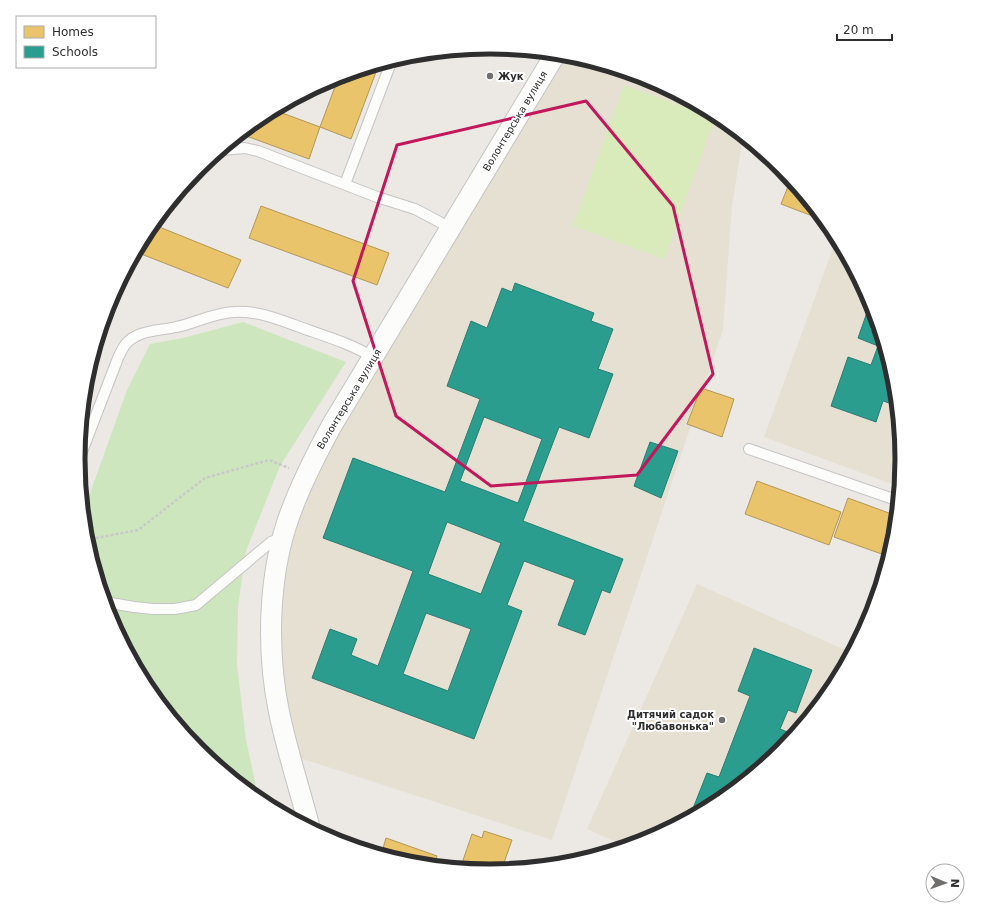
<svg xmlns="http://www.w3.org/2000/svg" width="981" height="919" viewBox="0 0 981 919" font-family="'DejaVu Sans',sans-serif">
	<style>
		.education { fill: #e6e0d3 }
		.green { fill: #cee6be }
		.pitch { fill: #d9eabb }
		.homes { fill: #e9c46a; stroke: #b19758 }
		.schools { fill: #2a9d8f; stroke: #2b7c72; fill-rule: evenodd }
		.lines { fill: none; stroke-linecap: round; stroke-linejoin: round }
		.service-casing { stroke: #c5c4c5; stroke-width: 12 }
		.minor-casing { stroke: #c5c4c5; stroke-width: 22 }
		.path { stroke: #c9c9c8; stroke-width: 2.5; stroke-dasharray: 3 2; stroke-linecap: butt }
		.service { stroke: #fcfcfb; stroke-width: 10 }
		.minor { stroke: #fcfcfb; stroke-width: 20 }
		.marked { fill: none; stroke: #c2185b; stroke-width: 3; stroke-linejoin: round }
		.poi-dot { fill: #706f6e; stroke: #fff; stroke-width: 1.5 }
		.labels { text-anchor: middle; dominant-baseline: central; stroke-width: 4; stroke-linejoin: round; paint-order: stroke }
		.poi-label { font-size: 10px; font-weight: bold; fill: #2e2e2e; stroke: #fff; text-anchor: start }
		.street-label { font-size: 10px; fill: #2e2e2e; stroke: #fff }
		.rim { fill: none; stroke: #2e2e2e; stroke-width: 5 }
	</style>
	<rect width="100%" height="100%" fill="#ece8e4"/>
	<!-- education -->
	<path class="education" d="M556 53 571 55 649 78 720 117 743 136 732 206 723 330 552 840 291 755 272 635 294 502Z
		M837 237 872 302 895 379 903 460 900 487 764 437Z
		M697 584 852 653 833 689 782 751 719 803 648 841 627 847 587 829Z"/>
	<!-- green -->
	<path class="green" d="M243 322 346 362 280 466 246 551 238 606 237 665 246 740 259 800 199 751 147 688 109 617 86 540 83 513 127 390 150 344 183 338Z"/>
	<!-- pitch -->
	<path class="pitch" d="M624 85 715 118 664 259 573 226Z"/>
	<!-- homes -->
	<path class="homes" d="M379 64 351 139 320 127 339 76Z
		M274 110 320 127 309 159 241 134 262 116Z
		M791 179 817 210 815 217 781 204Z
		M261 206 389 253 377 285 249 238Z
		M152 224 241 260 228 288 136 252 148 230Z
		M701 388 734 399 722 437 687 424Z
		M757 481 841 512 829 545 745 514Z
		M848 498 897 516 895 540 890 557 834 537Z
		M484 831 512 840 501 871 490 872 460 869 472 834 482 838Z
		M386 838 437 856 433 866 410 864 381 855Z"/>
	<!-- schools -->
	<path class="schools" d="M515 283 594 313 591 321 613 329 598 369 613 374 589 438 559 427 523 521 623 559 610 593 602 590 585 635 558 625 575 580 524 561 507 605 522 611 474 739 312 678 330 629 357 639 351 655 378 666 413 571 323 538 353 458 445 492 480 399 447 386 471 321 487 328 502 288 512 292ZM484 417 542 439 518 503 460 481ZM447 522 501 543 481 594 428 574ZM426 613 471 629 448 691 403 674Z
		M871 301 895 379 899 416 892 413 895 405 883 401 876 422 831 406 848 357 871 365 878 346 858 338Z
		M650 442 678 451 661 498 634 486Z
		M754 648 812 670 796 713 788 710 780 729 795 735 782 751 719 803 693 817 690 816 707 773 719 777 750 696 738 691Z"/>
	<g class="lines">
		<defs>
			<path id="service" d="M221 150 245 148 258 151 377 197 415 209 451 228
				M345 184 392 60
				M749 449 899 501
				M78 462 118 358C120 354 122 349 125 345 136 330 159 331 176 327 196 323 213 313 234 312 260 310 285 322 308 330 331 338 353 345 373 357
				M105 602 134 607 153 609H175L196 605 271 542 276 540H282"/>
			<path id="minor" d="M310 829C300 790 287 751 279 712 267 654 268 583 286 526 297 491 314 458 332 425L556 53"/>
		</defs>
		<!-- service casing -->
		<use href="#service" class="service-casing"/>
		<!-- minor casing -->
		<use href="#minor" class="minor-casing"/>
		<!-- path -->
		<path class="path" d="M86 540 138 530 205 478 269 460 289 468"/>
		<!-- service -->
		<use href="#service" class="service"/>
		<!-- minor -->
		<use href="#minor" class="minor"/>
	</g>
	<!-- marked area -->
	<path class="marked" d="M586 101 673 206 713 374 637 475 491 486 396 416 353 281 397 145Z"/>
	<!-- markers -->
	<g class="poi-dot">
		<circle cx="490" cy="76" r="4"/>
		<circle cx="722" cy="720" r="4"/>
	</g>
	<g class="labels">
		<!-- poi labels -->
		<g class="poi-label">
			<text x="498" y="76">Жук</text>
			<text x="714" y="714" text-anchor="end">Дитячий садок<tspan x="714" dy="12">"Любавонька"</tspan></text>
		</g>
		<!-- street labels -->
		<g class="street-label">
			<text transform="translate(515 121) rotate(-59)">Волонтерська вулиця</text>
			<text transform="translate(349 399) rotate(-59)">Волонтерська вулиця</text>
		</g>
	</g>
	<!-- crop -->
	<path d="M0 0H981V919H0ZM85 459a405 405 0 1 1 810 0a405 405 0 1 1-810 0Z" fill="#fff" fill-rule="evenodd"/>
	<path class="rim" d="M85 459a405 405 0 1 1 810 0a405 405 0 1 1-810 0Z"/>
	<!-- legend -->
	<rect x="16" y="16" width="140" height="52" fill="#ffffff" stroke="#ababab"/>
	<rect x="24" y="26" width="20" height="12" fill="#e9c46a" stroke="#ababab"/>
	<text x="52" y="36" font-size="12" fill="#2e2e2e">Homes</text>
	<rect x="24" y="46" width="20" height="12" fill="#2a9d8f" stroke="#ababab"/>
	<text x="52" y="56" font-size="12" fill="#2e2e2e">Schools</text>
	<!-- north arrow -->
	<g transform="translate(945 883) rotate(92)"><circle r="19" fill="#ffffff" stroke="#ababab"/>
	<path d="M0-3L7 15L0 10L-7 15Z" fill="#706f6e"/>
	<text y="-6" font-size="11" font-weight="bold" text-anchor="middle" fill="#2e2e2e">N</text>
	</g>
	<!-- scale -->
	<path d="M837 34v6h55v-6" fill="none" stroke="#2e2e2e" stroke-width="2"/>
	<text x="843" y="34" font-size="12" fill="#2e2e2e" stroke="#ffffff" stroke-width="3" paint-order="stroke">20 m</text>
</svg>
